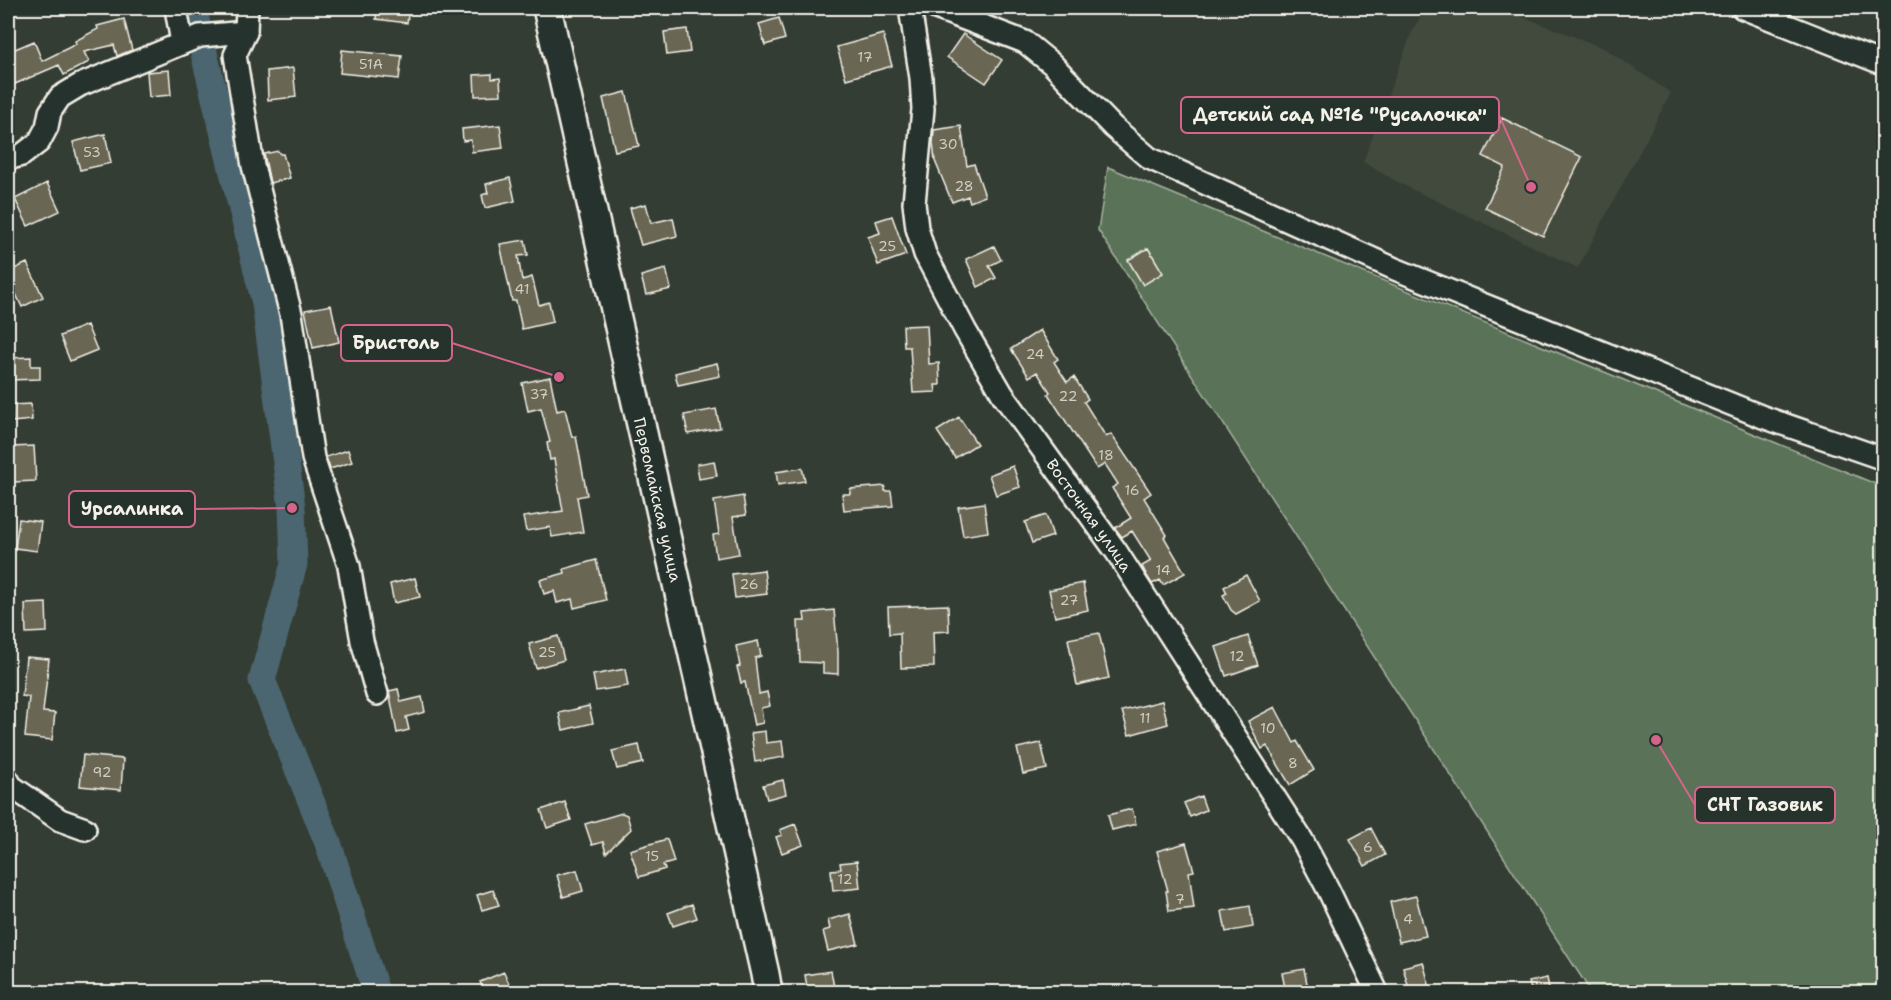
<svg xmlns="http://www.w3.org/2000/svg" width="1891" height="1000" viewBox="0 0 1891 1000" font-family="'Shantell Sans',sans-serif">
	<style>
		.built { fill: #43493d }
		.green { fill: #5a7358; stroke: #a7b2a0; stroke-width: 1.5 }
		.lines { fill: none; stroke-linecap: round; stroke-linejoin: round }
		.river { stroke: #4b6670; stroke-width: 27 }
		.building { fill: #696652; stroke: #f4f1e8; stroke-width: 1.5 }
		.minor-casing { stroke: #f4f1e8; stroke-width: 26 }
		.major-casing { stroke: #f4f1e8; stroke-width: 32 }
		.minor { stroke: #26332d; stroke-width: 21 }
		.major { stroke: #26332d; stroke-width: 27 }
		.labels { text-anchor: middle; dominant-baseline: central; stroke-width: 6; stroke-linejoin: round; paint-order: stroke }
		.number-label { font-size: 14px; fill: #d1cec2 }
		.street-label { font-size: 16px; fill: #f4f1e8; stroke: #26332d }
		.leader { fill: none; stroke: #d4648c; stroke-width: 2 }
		.callout-dot { fill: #d4648c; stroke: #26332d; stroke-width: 2 }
		.callout { fill: #26332d; stroke: #d4648c; stroke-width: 2 }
		.callout-label { font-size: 18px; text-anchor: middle; font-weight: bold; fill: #f4f1e8 }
	</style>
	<rect width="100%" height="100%" fill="#333d34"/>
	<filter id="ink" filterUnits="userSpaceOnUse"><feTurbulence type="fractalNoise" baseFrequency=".0167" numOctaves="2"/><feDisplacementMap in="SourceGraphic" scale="12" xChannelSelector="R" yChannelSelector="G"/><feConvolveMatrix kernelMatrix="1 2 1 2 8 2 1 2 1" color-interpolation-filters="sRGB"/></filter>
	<g filter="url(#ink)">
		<!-- built -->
		<path class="built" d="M1426 8H1500L1604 48 1671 93 1578 268 1401 184 1363 162 1413 29Z"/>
		<!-- green -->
		<path class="green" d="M1108 167 1883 487V992H1591L1098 230Z"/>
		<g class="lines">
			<!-- river -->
			<path class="river" d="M193 8 265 303 292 508 294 564 262 680 328 843 376 992"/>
		</g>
		<!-- building -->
		<path class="building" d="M377 8H409L407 23 376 19Z
			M779 18 785 39 765 45 759 24Z
			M124 19 132 50 117 56 114 45 84 52 89 62 64 75 59 65 8 87V52L34 41 42 61 76 44 75 41 98 29 97 26Z
			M687 29 690 52 667 55 664 32Z
			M883 34 892 66 846 79 837 47Z
			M963 34 1002 60 986 83 947 57Z
			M342 50 402 56 399 79 340 73Z
			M293 68 296 97 268 100 267 71Z
			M169 70 171 95 149 97 147 72Z
			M492 74V79L500 78 501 95 475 96 474 75Z
			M626 92 639 146 615 151 603 98Z
			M1502 118 1582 157 1543 236 1485 208 1505 167 1483 156Z
			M500 125 503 148 472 152 471 140 463 141 462 129Z
			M961 126 967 166 974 164 985 196 970 202 968 196 952 202 935 161 933 143 934 130Z
			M105 134 111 163 80 170 73 142Z
			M278 151 280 154H283L290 178 270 183 264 154Z
			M510 178 515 201 485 208 482 195 488 193 486 184Z
			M47 183 60 211 28 226 15 199Z
			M646 204 651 223 673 218 677 236 641 245 630 208Z
			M892 216 906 255 878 265 868 237 880 233 876 221Z
			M525 240 528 255 518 256 522 280 532 277 539 305 549 302 553 322 522 329 516 301H512L500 244Z
			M994 246 1001 260 989 266 996 278 978 287 966 259Z
			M1148 248 1163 273 1143 285 1128 260Z
			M27 263 43 297 22 307 8 277V272Z
			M666 269 671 289 646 295 641 276Z
			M331 305 339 342 313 348 305 310Z
			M87 325 97 350 70 361 60 336Z
			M927 325 929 364 939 363 940 385H935L936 392 913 393 910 347H904L903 326Z
			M1040 330 1058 359 1054 362 1067 382 1074 377 1088 399 1084 402 1106 437 1111 434 1151 493 1144 498 1167 535 1164 537 1185 573 1163 585 1160 580 1152 584 1147 576 1142 566 1151 561 1132 531 1122 537 1115 528 1131 518 1112 488 1118 484 1105 464 1097 469 1048 394 1050 392 1037 372 1029 377 1011 349Z
			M31 357V366H40V379L8 380V358Z
			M717 363 720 376 678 385 675 373Z
			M550 377 557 411 565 409 572 437 576 436 587 495 577 497 583 532 552 537 550 527 526 531 523 517 563 511 554 459 550 460 547 443 550 442 541 408 528 411 522 383Z
			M31 404 32 420 12 422 11 405Z
			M716 409 720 428 688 434 684 415Z
			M959 417 977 444 955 458 937 431Z
			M34 446 36 481 13 482 11 447Z
			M348 450 352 462 330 469 326 457Z
			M714 461 717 476 699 479 697 464Z
			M1013 466 1020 487 996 495 989 475Z
			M802 468 805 481 778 485 776 472Z
			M885 486V491H891L893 506 844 510 842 494H850V489Z
			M743 496 746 515 733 517 739 554 716 558 713 535 719 534 714 501Z
			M984 503 988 532 963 536 958 507Z
			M1046 515 1053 536 1032 543 1025 522Z
			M19 519 41 522 37 551 15 548Z
			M596 560 606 600 574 608 572 599 557 603 554 591 544 594 540 580 565 573 564 569Z
			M764 570 767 594 735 598 732 574Z
			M1246 575 1260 601 1236 614 1231 610 1223 595 1227 593 1224 587Z
			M415 578 420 597 394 603 390 584Z
			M1083 583 1088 610 1055 617 1049 590Z
			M46 603 47 632 26 633 25 604Z
			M948 605 949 631 933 632 934 667 901 668 900 633 889 634 888 607Z
			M834 610 838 652V674L823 673V663L800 662 798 621H805L804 613Z
			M1099 633 1109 678 1077 685 1068 639Z
			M558 636 564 660 536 668 529 644Z
			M1248 636 1258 665 1226 676 1216 647Z
			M758 641 761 656 755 658 759 694 767 692 770 706 761 708 763 723 754 725 745 682 741 683 737 667 740 666 736 646Z
			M26 657 49 659 43 712 55 713 52 740 25 737 29 697 22 696Z
			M625 669 628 686 596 691 593 675Z
			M398 689 401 702 422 697 425 712 406 717 409 730 397 733 389 691Z
			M1162 701 1168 724 1129 735 1122 711Z
			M589 706 593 723 563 730 559 713Z
			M1275 707 1294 743 1297 741 1314 770 1290 785 1267 746 1262 749 1248 721Z
			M765 731 766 743 782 741 784 757 755 762 751 733Z
			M1041 743 1047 769 1023 774 1017 748Z
			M639 745 643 763 617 769 612 751Z
			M83 755 123 759 121 790 80 786Z
			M783 780 786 794 767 799 763 785Z
			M1201 796 1206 810 1190 817 1184 803Z
			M565 802 571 820 547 828 541 810Z
			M1132 809 1136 824 1112 830 1108 815Z
			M622 813 627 815 631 829 606 853 603 842 592 845 585 824Z
			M795 824 803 845 782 853 776 837 782 835 780 830Z
			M1371 828 1385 855 1365 866 1350 839Z
			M667 839 674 862 663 865 665 869 639 877 630 850Z
			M1186 843 1194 871 1189 872 1194 908 1169 911 1166 891H1168L1157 851Z
			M857 861 860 888 833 891 831 870 841 869 840 863Z
			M577 870 583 891 563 897 557 875Z
			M493 890 499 905 482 910 477 895Z
			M1416 896 1426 936 1399 942 1390 902Z
			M692 904 697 918 673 926 668 913Z
			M1250 906 1253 927 1226 932 1222 911Z
			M850 914 858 944 828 951 823 931 830 929 828 920Z
			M1423 962 1430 988 1410 993 1403 967Z
			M1304 969 1309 993H1286L1282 973Z
			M831 971 835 993H808L805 975Z
			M504 972 513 993H485L480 982Z
			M1547 978 1550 993H1532L1529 982Z"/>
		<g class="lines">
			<defs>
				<g id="minor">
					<path d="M176 8 182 43"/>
					<path d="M247 8 246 32 235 55 253 166 291 314 313 458 349 566 362 641 377 694"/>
					<path id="s1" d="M910 8 921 78 923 109 914 203 917 228 925 254 965 330 1003 395 1116 551 1302 840 1328 889 1377 992"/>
					<path d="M936 8 1025 42 1052 64 1113 127 1149 158 1395 269 1763 417 1884 459"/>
					<path d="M1743 8 1884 64"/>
					<path d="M8 159 22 155 39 142 47 127 50 112 60 97 80 85 200 36 246 32"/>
					<path d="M8 780 11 786 60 820 85 829"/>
				</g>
				<g id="major">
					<path id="s2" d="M547 8 765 974 768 992"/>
				</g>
			</defs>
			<!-- minor casing -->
			<use href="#minor" class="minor-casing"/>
			<!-- major casing -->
			<use href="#major" class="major-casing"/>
			<!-- minor -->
			<use href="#minor" class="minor"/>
			<!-- major -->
			<use href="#major" class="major"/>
		</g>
	</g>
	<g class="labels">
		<!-- number labels -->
		<g class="number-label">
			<text x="865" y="57">17</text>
			<text x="371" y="64">51А</text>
			<text x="948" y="144">30</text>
			<text x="92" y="152">53</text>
			<text x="964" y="186">28</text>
			<text x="887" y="246">25</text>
			<text x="522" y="289">41</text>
			<text x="1035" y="354">24</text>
			<text x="539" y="394">37</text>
			<text x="1068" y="396">22</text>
			<text x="1106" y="455">18</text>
			<text x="1132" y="490">16</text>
			<text x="1163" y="570">14</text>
			<text x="749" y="584">26</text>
			<text x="1069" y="600">27</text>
			<text x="547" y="652">25</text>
			<text x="1237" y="656">12</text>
			<text x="1145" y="718">11</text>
			<text x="1268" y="728">10</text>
			<text x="1293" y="763">8</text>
			<text x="102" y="772">92</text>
			<text x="1368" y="847">6</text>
			<text x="652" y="856">15</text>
			<text x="845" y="879">12</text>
			<text x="1180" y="899">7</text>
			<text x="1408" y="919">4</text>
		</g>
		<!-- street labels -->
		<g class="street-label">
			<text stroke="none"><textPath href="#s2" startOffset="504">Первомайская улица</textPath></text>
			<text stroke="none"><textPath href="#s1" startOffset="558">Восточная улица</textPath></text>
		</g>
	</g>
	<!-- callouts -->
	<path class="leader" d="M1531 187L1499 115M559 377L452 343M292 508L195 509M1656 740L1695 805"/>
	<g class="callout-dot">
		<circle cx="1531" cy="187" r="6"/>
		<circle cx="559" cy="377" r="6"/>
		<circle cx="292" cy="508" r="6"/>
		<circle cx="1656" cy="740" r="6"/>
	</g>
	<g class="callout">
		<rect x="1181" y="97" width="318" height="36" rx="6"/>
		<rect x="341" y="325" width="111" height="36" rx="6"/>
		<rect x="69" y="491" width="126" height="36" rx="6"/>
		<rect x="1695" y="787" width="140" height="36" rx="6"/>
	</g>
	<g class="callout-label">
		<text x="1340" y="121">Детский сад №16 "Русалочка"</text>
		<text x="396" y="349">Бристоль</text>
		<text x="132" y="515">Урсалинка</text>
		<text x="1765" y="811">СНТ Газовик</text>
	</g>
	<!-- margin -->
	<rect width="1891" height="1000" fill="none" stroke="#26332d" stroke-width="30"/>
	<rect x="15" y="15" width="1861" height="970" fill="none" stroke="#f4f1e8" stroke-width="2" filter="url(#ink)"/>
</svg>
